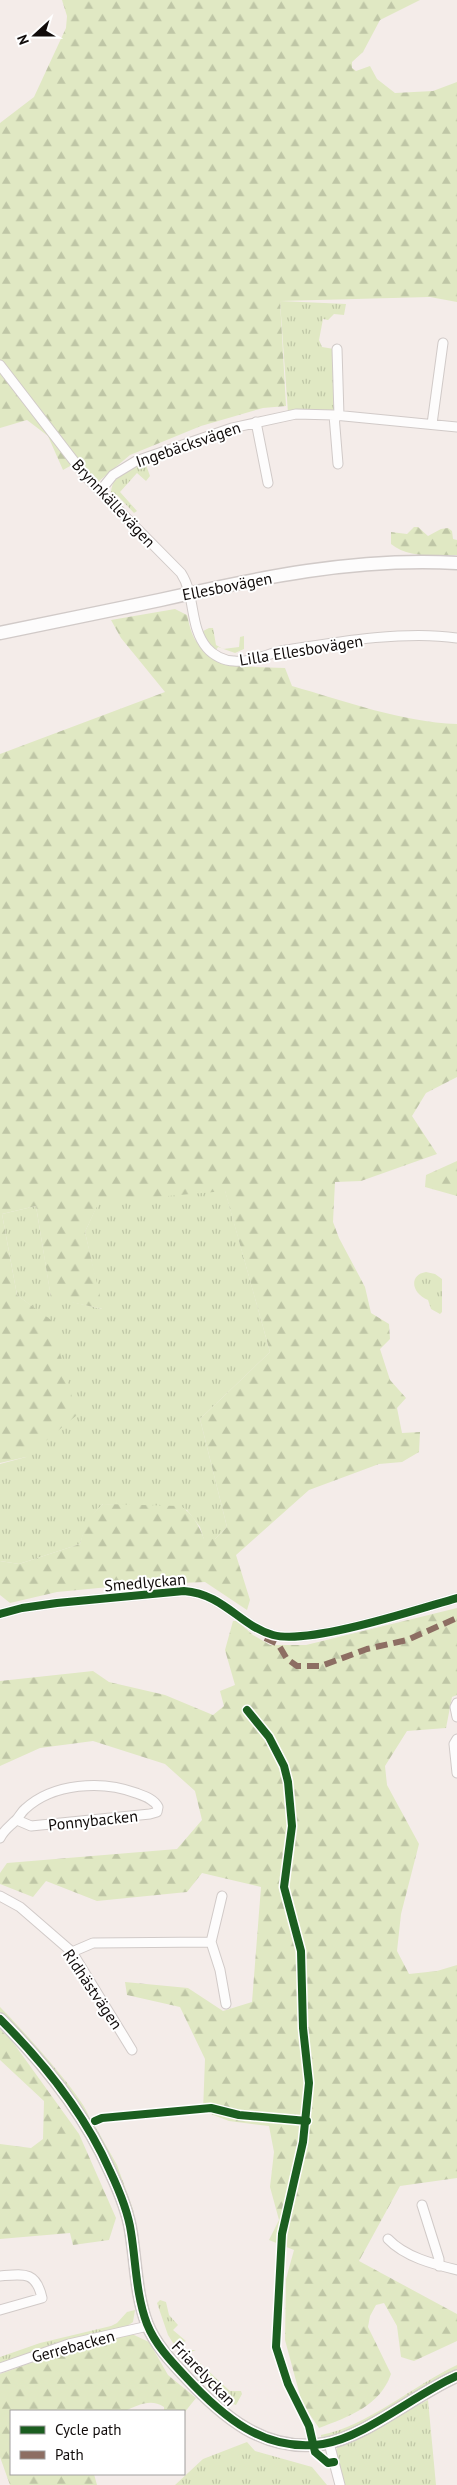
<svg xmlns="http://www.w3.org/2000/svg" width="457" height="2485" viewBox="0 0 457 2485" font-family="'PT Sans',sans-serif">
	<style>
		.grass { fill: url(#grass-tufts) }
		.forest { fill: url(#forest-firs) }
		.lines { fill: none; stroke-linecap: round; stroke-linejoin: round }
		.minor-casing { stroke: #d1cac8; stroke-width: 11 }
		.tertiary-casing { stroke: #d1cac8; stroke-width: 14 }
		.secondary-casing { stroke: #d1cac8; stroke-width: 15 }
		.minor { stroke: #fdfcfc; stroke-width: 9 }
		.tertiary { stroke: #fdfcfc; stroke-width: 11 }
		.secondary { stroke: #fdfcfc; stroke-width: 12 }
		.quiet { stroke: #8d6e63; stroke-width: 6; stroke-dasharray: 12 6; stroke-linecap: butt }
		.cycleway-casing { stroke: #fff; stroke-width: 11 }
		.cycleway { stroke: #1b5e20; stroke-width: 8 }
		.labels { text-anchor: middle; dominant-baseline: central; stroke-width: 4; stroke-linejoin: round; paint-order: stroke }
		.street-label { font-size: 16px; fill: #110c0b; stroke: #fff }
	</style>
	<defs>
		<pattern id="grass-tufts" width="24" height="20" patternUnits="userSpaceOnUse" patternTransform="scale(1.25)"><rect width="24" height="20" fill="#e0e8c3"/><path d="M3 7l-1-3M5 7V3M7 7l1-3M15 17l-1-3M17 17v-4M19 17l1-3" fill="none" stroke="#bfc6a6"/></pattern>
		<pattern id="forest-firs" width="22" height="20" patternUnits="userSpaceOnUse" patternTransform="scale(1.25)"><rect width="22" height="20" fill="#e0e8c3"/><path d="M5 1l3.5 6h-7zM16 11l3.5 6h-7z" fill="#bfc6a6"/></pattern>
	</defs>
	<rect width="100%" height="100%" fill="#f4ece9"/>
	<!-- grass -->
	<path class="grass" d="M280 301 346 304 344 315 334 314 328 320 323 319 319 340 322 347 334 349 335 410 288 413Z
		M145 462 150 476 146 481 137 473 120 492 137 511 134 513 117 495 114 496 111 492C113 473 130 468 145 462Z
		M209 628H213L216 645 223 649 239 647 240 637 244 636V649L235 653 218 647 216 650 207 641 203 631Z
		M225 1190 270 1352 200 1419 227 1527 215 1539 204 1540 200 1527 187 1510 103 1504 88 1519 80 1544 19 1564 0 1561V1464L26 1457 51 1321 17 1295 2 1214 36 1206 51 1297 102 1309 85 1232 99 1201Z
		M426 1272 435 1274 442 1279V1312L440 1314 431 1309 428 1300C412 1294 408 1275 426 1272Z
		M0 2007C16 2023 91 2104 90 2121L16 2028 0 2012Z
		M92 2125 95 2126 117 2165 134 2212 132 2211 116 2171Z
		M160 2300 166 2302 169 2315 178 2325 173 2330 186 2341 175 2346 168 2335 157 2303Z
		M135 2310 133 2322 124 2328 64 2342 0 2364V2357L40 2343 111 2326 117 2323 127 2312Z
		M189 2350H196L191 2352V2355L230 2391H241L242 2394 236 2405 230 2403 182 2355Z
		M457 2365V2371C419 2387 358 2436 321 2437V2435C366 2427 414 2385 457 2365Z
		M428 2400 436 2485H345L335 2452 338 2447Z
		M247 2442 255 2451 312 2467 327 2485H175L203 2459Z"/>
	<!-- forest -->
	<path class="forest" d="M62 0H420L380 20 363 52 352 62V68L356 71 370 66 377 79 395 93 433 91 457 82V302L430 297 280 301 286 406 263 408 201 426 130 455 98 482 79 461 63 470 48 436 27 420 0 428V123L34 97 66 28 67 16Z
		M414 527H418L428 536 441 529 448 528 452 531 453 539 457 540V555C436 556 408 558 391 544V532L407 534Z
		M175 609 187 615C189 623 191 634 196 641 218 671 251 666 285 668L292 686C345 701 401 722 457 724V1077L426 1093 412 1116 437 1154 361 1181 335 1182 333 1222 339 1238 365 1287 371 1313 389 1324 390 1339 380 1349 390 1380 406 1398 397 1408 402 1433 420 1432 419 1452 402 1462 379 1464 309 1490 236 1555 250 1600 247 1610 205 1582 130 1585 57 1592 10 1603 0 1595V1561L19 1564 80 1544 87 1519 103 1504 180 1506C193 1513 199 1526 204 1539H215L227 1527 200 1419 270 1352 225 1191 99 1202 85 1232 103 1309 51 1298 36 1206 2 1214 17 1295 51 1320 77 1415 26 1457 0 1463V754L165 692 121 638 111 620Z
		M457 1161V1196L425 1187 426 1175Z
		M457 1608V1695L452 1697 446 1728 407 1731 385 1766 387 1785 419 1844 401 1914 397 1951 409 1974 437 1971 457 1965V2178L400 2186 359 2261 457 2314V2341L414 2361 401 2357 397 2326 384 2303 376 2305 370 2316 368 2327 391 2374C380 2406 348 2417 319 2428L302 2403 285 2340 286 2279 294 2250 269 2240 279 2220 270 2187 274 2152 269 2126 229 2121 203 2111 205 2059 180 2007 127 1995 125 1982 188 1988 223 2011 252 2002 261 1887 202 1873 187 1892 97 1901 46 1881 33 1897 0 1884V1873L7 1863 177 1849 202 1820 195 1791 165 1764 93 1741 40 1748 0 1766V1681L93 1671 109 1682 165 1695 213 1715 224 1706 220 1691 235 1685 225 1650 233 1621H237L253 1635 270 1645H306Z
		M0 2029 12 2041 79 2134 116 2218 109 2240 73 2245 70 2233 0 2239V2144L31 2148 43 2139 44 2101 0 2060Z
		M132 2334 149 2342 168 2375 196 2398 184 2413 164 2411V2407C151 2398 138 2405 125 2411H11V2474H94L97 2485H10L0 2457V2374L66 2350Z"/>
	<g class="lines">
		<defs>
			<path id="minor" d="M337 349 339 416
				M0 365 87 478 181 573C196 596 189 627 207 648 213 655 224 661 234 661 252 663 268 653 286 650 336 642 406 630 457 638
				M334 415 338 464
				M256 422 268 483
				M432 424 443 343
				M100 491 113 475 136 461 232 428 296 414 334 415 457 427
				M0 1614 22 1608 57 1603 184 1591C224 1594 240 1626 273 1635 310 1645 418 1609 457 1598
				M457 1703 455 1707 457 1717
				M457 1739 454 1744 457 1773
				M0 1838C4 1830 9 1827 15 1821 19 1818 21 1812 25 1809 53 1783 102 1780 136 1793 144 1796 154 1799 158 1807L157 1812 150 1814 31 1826 17 1820
				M0 1896 20 1907 72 1952 132 2050
				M222 1896 211 1942 220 1970 226 2004
				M72 1952 93 1943 211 1942
				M422 2205 439 2259V2266
				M388 2239C405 2257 433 2264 457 2270
				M0 2276C24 2274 36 2271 42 2298L0 2310
				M0 2368 69 2344 148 2326
				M329 2443 340 2485"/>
			<path id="tertiary" d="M0 2019C44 2063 85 2114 110 2171 119 2190 128 2211 131 2232 136 2263 136 2295 147 2324 155 2344 170 2360 185 2376 222 2416 264 2453 323 2444 364 2438 417 2393 457 2376"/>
			<path id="secondary" d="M0 633C53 622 107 611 160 600 257 578 357 557 457 563"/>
		</defs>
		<!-- minor casing -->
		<use href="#minor" class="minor-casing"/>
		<!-- tertiary casing -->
		<use href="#tertiary" class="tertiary-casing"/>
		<!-- secondary casing -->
		<use href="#secondary" class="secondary-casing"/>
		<!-- minor -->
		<use href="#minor" class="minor"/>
		<!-- tertiary -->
		<use href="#tertiary" class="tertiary"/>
		<!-- secondary -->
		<use href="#secondary" class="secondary"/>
		<!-- quiet -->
		<path class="quiet" d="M265 1638 278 1644 287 1659 297 1666H321L367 1649 407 1640 457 1618"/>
		<defs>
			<path id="cycleway" d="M0 1614 22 1608 57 1603 184 1591C224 1594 240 1626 273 1635 310 1645 418 1609 457 1598
				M247 1710 269 1737 284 1766 288 1782 292 1826 284 1887 301 1951 303 2028 309 2083 303 2142 282 2234 276 2347 288 2384 309 2426 315 2452 328 2463 334 2462
				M0 2019C44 2063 85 2114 110 2171 119 2190 128 2211 131 2232 136 2263 136 2295 147 2324 155 2344 170 2360 185 2376 222 2416 264 2453 323 2444 364 2438 417 2393 457 2376
				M95 2121 102 2118 211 2108 239 2115 307 2121"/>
		</defs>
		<!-- cycleway casing -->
		<use href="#cycleway" class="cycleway-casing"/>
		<!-- cycleway -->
		<use href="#cycleway" class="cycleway"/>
	</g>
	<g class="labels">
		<!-- street labels -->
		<g class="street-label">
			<text transform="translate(188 444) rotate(-19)">Ingebäcksvägen</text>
			<text transform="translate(114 503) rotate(47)">Brynnkällevägen</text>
			<text transform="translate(227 586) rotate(-11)">Ellesbovägen</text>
			<text transform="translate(301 650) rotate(-9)">Lilla Ellesbovägen</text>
			<text transform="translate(145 1582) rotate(-5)">Smedlyckan</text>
			<text transform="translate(93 1820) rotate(-6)">Ponnybacken</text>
			<text transform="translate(93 1989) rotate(56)">Ridhästvägen</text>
			<text transform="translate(73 2346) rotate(-15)">Gerrebacken</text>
			<text transform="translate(204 2373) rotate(46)">Friarelyckan</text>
		</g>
	</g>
	<!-- legend -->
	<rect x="10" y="2410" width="175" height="65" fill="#ffffff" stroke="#a09e9d"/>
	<rect x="20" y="2426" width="25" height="8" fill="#1b5e20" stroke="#a09e9d"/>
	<text x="55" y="2435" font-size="15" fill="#110c0b">Cycle path</text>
	<rect x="20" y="2451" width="25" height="8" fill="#8d6e63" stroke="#a09e9d"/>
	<text x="55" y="2460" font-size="15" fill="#110c0b">Path</text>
	<!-- north arrow -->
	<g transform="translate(35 35) rotate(249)" stroke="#ffffff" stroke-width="4" paint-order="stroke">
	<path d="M0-4L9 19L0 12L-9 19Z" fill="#110c0b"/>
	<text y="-8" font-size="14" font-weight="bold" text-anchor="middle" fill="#110c0b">N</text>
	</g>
</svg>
